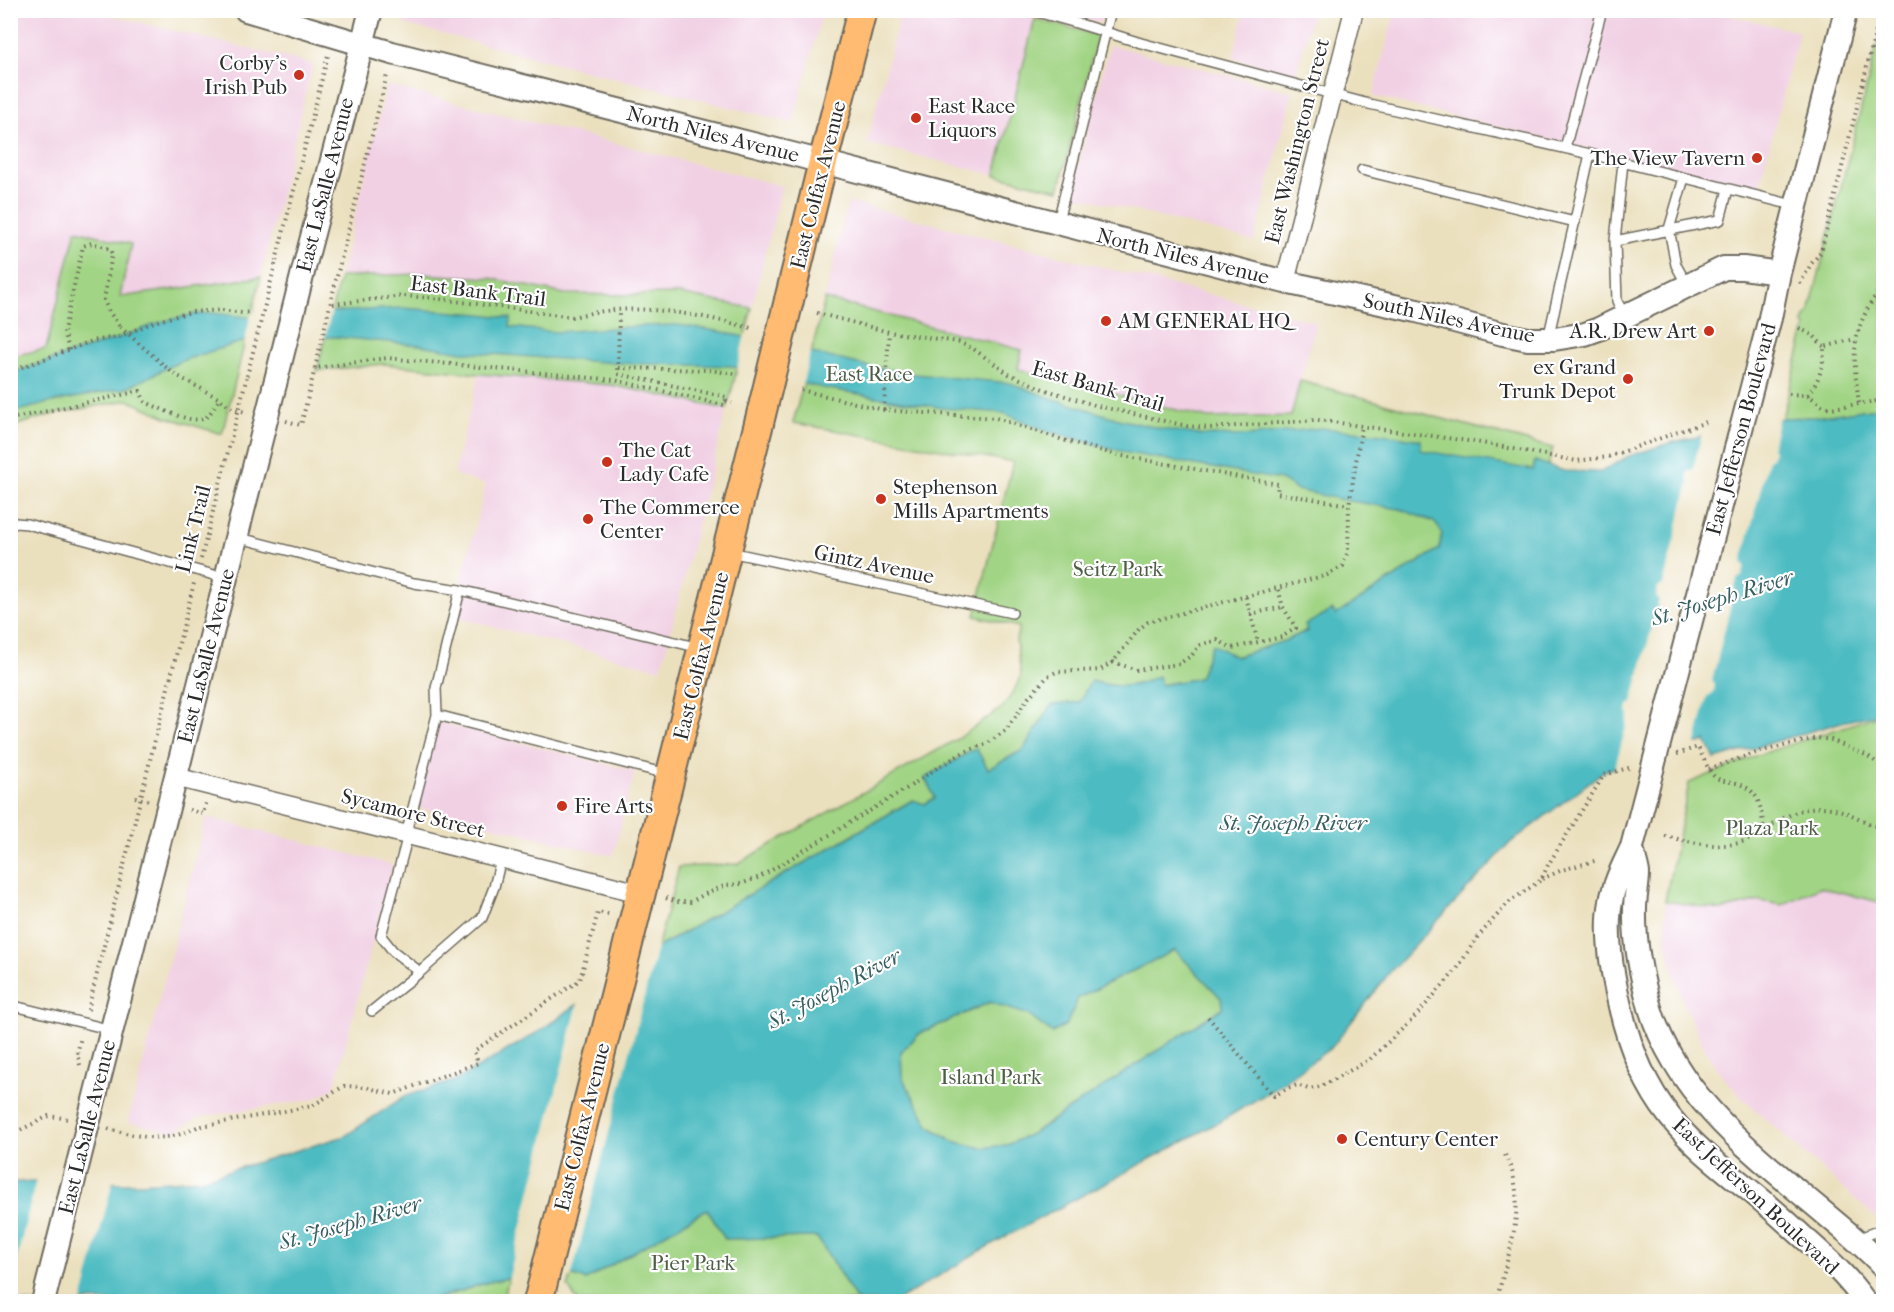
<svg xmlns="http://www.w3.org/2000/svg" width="1894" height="1312" viewBox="0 0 1894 1312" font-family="'IM FELL French Canon',serif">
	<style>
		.built { fill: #f1d0e4 }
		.green { fill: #a1d484; stroke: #668058; stroke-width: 1.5 }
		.water { fill: #4dbcc2; stroke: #3c7476; stroke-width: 1.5; fill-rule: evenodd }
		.pier { fill: #ebe0be }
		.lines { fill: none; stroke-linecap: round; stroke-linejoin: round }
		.service-casing { stroke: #6e6a5e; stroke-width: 12 }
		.minor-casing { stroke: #6e6a5e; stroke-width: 21 }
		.tertiary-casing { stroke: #6e6a5e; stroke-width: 26 }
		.primary-casing { stroke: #6e6a5e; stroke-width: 32 }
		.path { stroke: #6e6a5e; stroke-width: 4; stroke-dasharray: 1.5 4.5; stroke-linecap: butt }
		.service { stroke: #fff; stroke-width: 9 }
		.minor { stroke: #fff; stroke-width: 18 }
		.tertiary { stroke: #fff; stroke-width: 22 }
		.primary { stroke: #ffbb71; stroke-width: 28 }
		.tertiary-bridge-casing { stroke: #6e6a5e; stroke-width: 26; stroke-linecap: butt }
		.primary-bridge-casing { stroke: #6e6a5e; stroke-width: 32; stroke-linecap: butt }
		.path-bridge { stroke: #6e6a5e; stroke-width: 4; stroke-dasharray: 1.5 4.5; stroke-linecap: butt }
		.tertiary-bridge { stroke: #fff; stroke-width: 22 }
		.primary-bridge { stroke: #ffbb71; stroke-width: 28 }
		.poi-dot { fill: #c8321e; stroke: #fff; stroke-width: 2 }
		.labels { text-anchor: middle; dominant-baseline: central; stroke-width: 4.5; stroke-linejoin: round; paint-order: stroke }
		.poi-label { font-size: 21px; fill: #2b2b2b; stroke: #fff; text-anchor: start }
		.street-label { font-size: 21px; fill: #2b2b2b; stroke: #fff }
		.park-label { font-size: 21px; fill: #4e5e46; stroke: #fff }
		.water-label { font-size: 22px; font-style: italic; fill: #375e60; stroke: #fff }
	</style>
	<rect width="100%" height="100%" fill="#fff"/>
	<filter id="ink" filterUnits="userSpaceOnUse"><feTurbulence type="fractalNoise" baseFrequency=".0167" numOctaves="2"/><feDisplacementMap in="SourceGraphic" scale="12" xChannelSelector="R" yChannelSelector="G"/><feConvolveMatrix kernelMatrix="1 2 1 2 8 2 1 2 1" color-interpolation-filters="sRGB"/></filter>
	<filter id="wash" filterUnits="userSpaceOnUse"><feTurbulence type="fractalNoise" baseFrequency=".008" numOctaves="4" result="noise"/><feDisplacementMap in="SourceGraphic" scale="24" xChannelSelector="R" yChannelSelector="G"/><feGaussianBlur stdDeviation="1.35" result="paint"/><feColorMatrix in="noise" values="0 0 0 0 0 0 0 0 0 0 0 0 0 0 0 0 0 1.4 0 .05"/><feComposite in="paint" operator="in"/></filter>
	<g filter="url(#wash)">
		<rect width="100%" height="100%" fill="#ebe0be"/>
		<!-- built -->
		<path class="built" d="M11 11H92L313 64 261 277 119 297 77 230 46 349 11 356Z
			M407 11V10L823 11 793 123 404 24Z
			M901 11H1000L1035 19 995 175 867 143Z
			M1050 11H1103L1100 23Z
			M1245 11H1313L1296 74 1233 58Z
			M1395 11H1712L1799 32 1758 191 1373 96Z
			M1110 45 1293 92 1254 241 1071 194Z
			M387 85 782 186 752 308 679 294 623 295 565 294 490 278 420 274 340 277Z
			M848 202 1316 322 1291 416 1208 418 1017 369 1022 350 825 299Z
			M479 374 611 385 727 409 661 669 452 616 486 485 454 474Z
			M439 722 635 771 613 856 416 807Z
			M206 817 393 865 334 1088 314 1099 200 1117 173 1132 128 1122Z
			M1820 887 1883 903V1224L1740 1096 1721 1074 1701 1042 1684 1003 1667 946 1665 901 1721 910 1760 901 1782 905Z"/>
		<!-- green -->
		<path class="green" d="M1035 19 1098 35 1059 190 995 175Z
			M1883 22V407L1817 417 1782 418 1806 326 1803 324 1805 317 1809 313Z
			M76 230 131 244 120 297 261 277 222 434 166 417 128 400 50 415 11 427V356L46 349Z
			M420 274 490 278 565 294 623 295 679 294 752 308 727 409 611 385 479 374 384 364 317 371 340 277Z
			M825 299 1022 350 1018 369 1208 418 1291 416 1300 381 1553 448 1548 466 1535 461 1533 470 1442 534 1439 549 1336 615 1332 610 1307 630 1287 640 1235 657 1199 678 1160 685 1158 677C1133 689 1117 688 1091 681L1079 702 1052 705 1023 750 988 769 976 749 926 778 935 798 924 804 912 800 657 948 679 867 737 864 959 738 1003 707 1014 691 1021 675 1016 640 1019 627 975 616 1013 462 793 423Z
			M1883 714V903L1820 887 1782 905 1760 901 1721 910 1665 901 1689 783 1755 756Z
			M1175 950 1221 998 1223 1008 1033 1133 1007 1145 982 1148 953 1141 930 1127 902 1077 901 1052 919 1034 990 1002 1028 1015 1052 1033 1067 1024 1078 998Z
			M707 1209 725 1239 817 1237 857 1301 578 1302 568 1287 571 1275 586 1280Z
			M509 1278 503 1301 428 1302 489 1282Z"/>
		<!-- water -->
		<path class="water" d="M402 308 480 314 511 318 510 327 556 332 641 326 678 325 723 332 871 367 914 374 1010 383 1051 398 1122 420 1163 429 1200 435 1248 436 1322 428 1382 434 1421 440 1420 450 1533 470 1535 461 1564 471 1601 472 1629 456 1670 443 1782 418 1817 417 1883 407V713L1842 722 1715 759 1706 741 1604 771 1510 843 1390 972 1332 1047 1275 1088 1221 1121 992 1244 897 1301H857L817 1237 725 1239 707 1209 586 1280 571 1275 509 1278 489 1282 428 1301H11V1182L140 1183 201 1179 345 1136 405 1096 457 1080 538 1032 657 948 913 800 924 804 935 798 925 778 976 748 988 769 1023 750 1052 705 1079 702 1091 681C1117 688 1133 689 1158 676L1161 685 1199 678 1212 644 1236 657 1287 640 1307 631 1305 625 1332 610 1336 615 1439 549 1442 534 1439 528 1434 522 1400 509 1344 500 1297 490 1281 480 1128 453 1047 431 1004 413 943 408 823 388 732 366 617 363 463 352 420 345 335 337 241 342 181 361 127 388 48 403 11 413V373L116 339 161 322 195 314 213 313 247 317ZM1175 950 1221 998 1222 1008 1033 1133 1007 1145 982 1148 953 1141 930 1127 902 1077 901 1052 919 1034 990 1002 1028 1015 1052 1033 1067 1024 1078 998Z"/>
		<!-- pier -->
		<path class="pier" d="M332 310 324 341 244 345 251 314Z
			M745 334 811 350 802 386 737 370Z
			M1779 416 1772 447 1774 451 1772 458 1768 460 1742 562 1745 567 1742 576 1737 579 1712 681 1715 685 1713 694 1707 696 1695 747 1614 771 1629 716 1627 711 1628 705 1632 703 1659 600 1656 595 1658 587 1663 585 1689 482 1687 477 1688 472 1693 469 1702 433Z
			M658 944 571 1278 508 1281 579 999Z
			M36 1180H113L82 1302 11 1301V1283Z"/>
	</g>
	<g filter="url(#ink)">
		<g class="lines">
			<defs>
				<path id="service" d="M1030 10 1073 22 1141 43 1369 104 1590 154 1797 206
					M1565 148 1602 10
					M1362 170 1575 222
					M1684 178 1669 229 1676 265 1687 285
					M1058 221 1111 10
					M1615 241 1623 162
					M1625 317 1617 301 1615 241 1720 220 1728 189
					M1548 339 1590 154
					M10 526 16 523 27 524 225 578
					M236 537 414 583 460 590 700 648
					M730 552 1012 613
					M437 715 667 774
					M406 835 437 715 436 688 460 590
					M408 835 381 936 393 951 420 972
					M10 1005 112 1030
					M372 1011 420 972 482 918 494 887 501 859
					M1858 1239 1884 1228"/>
				<path id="minor" d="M1285 282 1354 10
					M175 777 640 893"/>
				<path id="tertiary" d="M246 10 392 53 792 154 1285 282 1417 311 1503 334 1528 339H1554L1585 334 1599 329 1724 268H1743L1779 273
					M304 268 371 10
					M1770 318 1779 273 1846 10
					M1632 847C1624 864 1614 883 1611 902 1605 932 1612 972 1619 1002 1628 1043 1643 1083 1670 1117 1697 1151 1732 1175 1765 1203 1777 1213 1790 1225 1802 1236 1825 1256 1848 1277 1865 1302
					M1632 847C1633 855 1637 865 1638 873 1638 885 1635 897 1635 909 1634 943 1641 976 1650 1008 1677 1097 1755 1155 1823 1212 1844 1230 1866 1247 1884 1267
					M43 1302 275 384"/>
				<path id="primary" d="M789 300 823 162 862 10
					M538 1302 759 423"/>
			</defs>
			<!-- service casing -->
			<use href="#service" class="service-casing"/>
			<!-- minor casing -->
			<use href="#minor" class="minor-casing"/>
			<!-- tertiary casing -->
			<use href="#tertiary" class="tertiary-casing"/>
			<!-- primary casing -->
			<use href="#primary" class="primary-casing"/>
			<!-- path -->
			<path class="path" d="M276 261 328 55
				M337 276 387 75
				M1800 284 1811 264 1821 252 1881 10
				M333 304 404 296 433 298 573 317C633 301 692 313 751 328
				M817 313 889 332 958 342 972 348 1009 374 1043 389 1098 406 1187 426 1209 428 1318 420 1482 443 1577 461 1608 457 1706 422
				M1799 328 1814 336 1824 347
				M69 350 64 331 83 246 92 243 110 249 112 254 104 300 108 310 120 327
				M619 368 709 370 736 374
				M10 370 31 364 92 341 119 337 154 322 191 312 222 310 242 313 252 312
				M174 374 220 399 233 409 246 412
				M801 390 884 410 996 418 1063 440 1117 455 1278 484 1277 493 1349 505
				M1789 394 1808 395 1823 406 1832 408 1884 400
				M1808 395C1819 380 1824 367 1824 347L1855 339
				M726 401 732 403
				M1859 403C1854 365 1849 339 1871 303 1875 297 1878 290 1884 284
				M884 410 889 333
				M10 419 140 391 145 402C158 407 191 425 205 418 211 414 215 405 220 399
				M286 421 301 425 315 368 387 358 614 380 724 405 727 397 618 374 619 311
				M201 559 247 376
				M1246 597 1258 642
				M1250 614 1283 607
				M1113 662 1137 670 1179 664 1192 655 1200 645 1217 640 1232 648 1282 637 1296 628 1283 607 1278 588
				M1677 754 1698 747C1703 757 1707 768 1714 776 1721 782 1728 781 1736 783 1761 790 1761 809 1764 831 1784 816 1809 802 1835 809 1852 813 1867 824 1884 829
				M1709 769 1758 752 1817 738 1831 740 1868 756 1884 768
				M135 797 149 801
				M189 810 203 814 206 803
				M1665 836C1701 844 1732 854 1764 831
				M1542 879 1562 870 1598 860
				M666 898 677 902H690L709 892 727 885 741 884 760 877 909 787 937 768 964 752 987 744 1006 730 1029 697 1048 676 1056 672 1100 670 1113 662 1139 629 1148 622 1327 575 1343 566 1348 551 1349 505 1362 425
				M88 1010 194 583
				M1208 1017 1274 1096 1288 1088 1297 1085 1308 1089 1320 1087 1369 1060 1414 1018 1457 969 1476 939 1508 903 1541 880 1548 865 1604 775 1632 767
				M80 1065 77 1054 81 1037
				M108 1129C142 1137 165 1144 197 1127L312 1106 344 1086 364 1087 393 1094 478 1063 474 1051 580 980 598 912 612 915
				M10 1135 49 1116 69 1119
				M1496 1302C1508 1253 1531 1200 1504 1153"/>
			<!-- service -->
			<use href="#service" class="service"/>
			<!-- minor -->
			<use href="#minor" class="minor"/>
			<!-- tertiary -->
			<use href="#tertiary" class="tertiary"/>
			<!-- primary -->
			<use href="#primary" class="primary"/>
			<defs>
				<path id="tertiary-bridge" d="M275 384 304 268
					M1632 847 1770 318"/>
				<path id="primary-bridge" d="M759 423 789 300"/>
			</defs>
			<!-- tertiary-bridge casing -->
			<use href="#tertiary-bridge" class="tertiary-bridge-casing"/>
			<!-- primary-bridge casing -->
			<use href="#primary-bridge" class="primary-bridge-casing"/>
			<!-- path-bridge -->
			<path class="path-bridge" d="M120 327 174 374
				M315 368 337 276
				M247 376 276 261"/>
			<!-- tertiary-bridge -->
			<use href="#tertiary-bridge" class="tertiary-bridge"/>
			<!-- primary-bridge -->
			<use href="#primary-bridge" class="primary-bridge"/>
		</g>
	</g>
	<!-- markers -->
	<g class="poi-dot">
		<circle cx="299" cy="75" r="6"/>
		<circle cx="916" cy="118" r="6"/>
		<circle cx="1757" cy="158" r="6"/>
		<circle cx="1106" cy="321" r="6"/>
		<circle cx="1709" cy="331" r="6"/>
		<circle cx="1628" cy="379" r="6"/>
		<circle cx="607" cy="462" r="6"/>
		<circle cx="881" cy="499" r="6"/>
		<circle cx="588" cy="519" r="6"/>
		<circle cx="562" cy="806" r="6"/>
		<circle cx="1342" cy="1139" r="6"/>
	</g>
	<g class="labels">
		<!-- poi labels -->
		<g class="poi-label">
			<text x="287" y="63" text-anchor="end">Corby's<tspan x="287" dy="24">Irish Pub</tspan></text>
			<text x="928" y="106">East Race<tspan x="928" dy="24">Liquors</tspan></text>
			<text x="1745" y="158" text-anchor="end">The View Tavern</text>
			<text x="1118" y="321">AM GENERAL HQ</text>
			<text x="1697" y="331" text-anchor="end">A.R. Drew Art</text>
			<text x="1616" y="367" text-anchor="end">ex Grand<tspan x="1616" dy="24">Trunk Depot</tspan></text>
			<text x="619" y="450">The Cat<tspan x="619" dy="24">Lady Cafe</tspan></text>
			<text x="893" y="487">Stephenson<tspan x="893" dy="24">Mills Apartments</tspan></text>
			<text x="600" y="507">The Commerce<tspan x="600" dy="24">Center</tspan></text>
			<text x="574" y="806">Fire Arts</text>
			<text x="1354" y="1139">Century Center</text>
		</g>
		<!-- street labels -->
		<g class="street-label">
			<text transform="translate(713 134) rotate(14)">North Niles Avenue</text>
			<text transform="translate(1297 141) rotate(-76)">East Washington Street</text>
			<text transform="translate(325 185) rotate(-76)">East LaSalle Avenue</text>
			<text transform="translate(818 185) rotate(-76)">East Colfax Avenue</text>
			<text transform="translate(1183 256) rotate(14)">North Niles Avenue</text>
			<text transform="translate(478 291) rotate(7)">East Bank Trail</text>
			<text transform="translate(1449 318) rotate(12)">South Niles Avenue</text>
			<text transform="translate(1098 386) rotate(16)">East Bank Trail</text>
			<text transform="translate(1741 429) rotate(-75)">East Jefferson Boulevard</text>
			<text transform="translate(193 529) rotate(-76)">Link Trail</text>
			<text transform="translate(874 564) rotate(12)">Gintz Avenue</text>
			<text transform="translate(206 656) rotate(-76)">East LaSalle Avenue</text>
			<text transform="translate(701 656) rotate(-76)">East Colfax Avenue</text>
			<text transform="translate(413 813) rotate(14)">Sycamore Street</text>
			<text transform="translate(87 1127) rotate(-76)">East LaSalle Avenue</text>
			<text transform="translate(582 1127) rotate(-76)">East Colfax Avenue</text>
			<text transform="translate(1756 1196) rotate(43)">East Jefferson Boulevard</text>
		</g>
		<!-- park labels -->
		<g class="park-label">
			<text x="869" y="374">East Race</text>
			<text x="1118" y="569">Seitz Park</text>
			<text x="1772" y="828">Plaza Park</text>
			<text x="991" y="1077">Island Park</text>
			<text x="693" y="1263">Pier Park</text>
		</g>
		<!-- water labels -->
		<g class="water-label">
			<text transform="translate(1722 598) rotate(-17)">St. Joseph River</text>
			<text x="1293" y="823">St. Joseph River</text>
			<text transform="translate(834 989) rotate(-28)">St. Joseph River</text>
			<text transform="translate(350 1223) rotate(-16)">St. Joseph River</text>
		</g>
	</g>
	<!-- margin -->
	<rect width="1894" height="1312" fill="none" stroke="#fff" stroke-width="36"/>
</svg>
